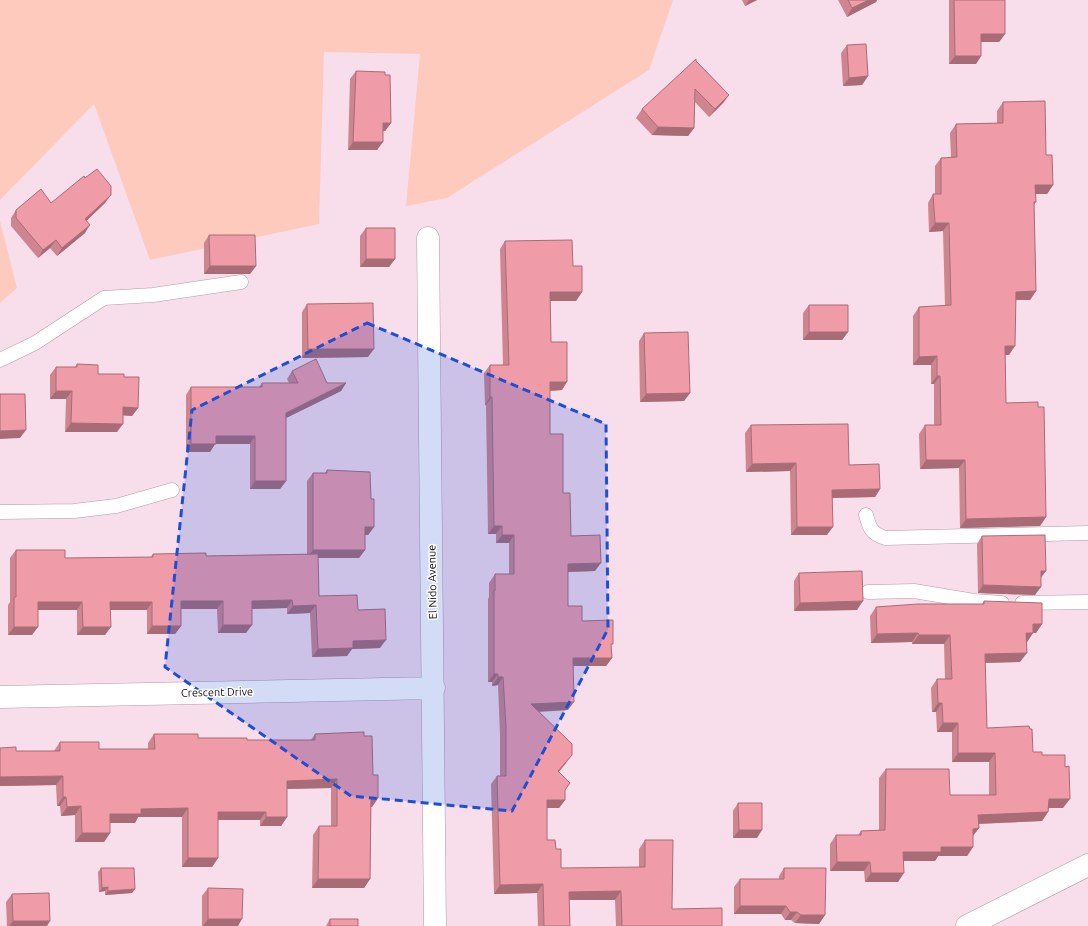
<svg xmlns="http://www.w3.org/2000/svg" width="1088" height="926" viewBox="0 0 1088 926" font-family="Ubuntu,sans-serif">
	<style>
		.green { fill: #fecabe }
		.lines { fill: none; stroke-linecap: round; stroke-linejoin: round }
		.service-casing { stroke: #b29aa6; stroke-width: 15 }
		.minor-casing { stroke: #b29aa6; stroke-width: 23 }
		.tertiary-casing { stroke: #b29aa6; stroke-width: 23 }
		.service { stroke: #fff; stroke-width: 14 }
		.minor { stroke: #fff; stroke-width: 22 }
		.tertiary { stroke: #fff; stroke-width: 22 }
		.wall { fill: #ce8590 }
		.shaded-wall { fill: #a86c76 }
		.building { fill: #f09ba8; stroke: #a86c76 }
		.marked { fill: #1d4ed8; fill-opacity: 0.2; stroke: #1d4ed8; stroke-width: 3; stroke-dasharray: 8 5; stroke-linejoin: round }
		.labels { text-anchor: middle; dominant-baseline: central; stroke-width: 3; stroke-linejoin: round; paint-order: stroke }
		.street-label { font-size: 11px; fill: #150c10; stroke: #fff }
	</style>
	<rect width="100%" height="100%" fill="#f8deeb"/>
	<!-- green -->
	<path class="green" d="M0 0H673L649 70 447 198 406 206 420 54 324 52 319 224 150 260 94 104 0 200Z
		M0 221 17 288 0 303Z"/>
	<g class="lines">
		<defs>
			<path id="service" d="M0 360 35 343 104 298 153 295 241 282
				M0 512 74 511 116 506 172 490
				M866 515C870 529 871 533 885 538L1088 533
				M868 592 914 591 974 601 1002 603
				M1022 603 1088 602"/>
			<path id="minor" d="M428 238 435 926
				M0 697 434 688"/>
			<path id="tertiary" d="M967 926 1088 865"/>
		</defs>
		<!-- service casing -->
		<use href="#service" class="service-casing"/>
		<!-- minor casing -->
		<use href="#minor" class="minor-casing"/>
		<!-- tertiary casing -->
		<use href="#tertiary" class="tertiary-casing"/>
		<!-- service -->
		<use href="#service" class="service"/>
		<!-- minor -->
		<use href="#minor" class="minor"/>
		<!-- tertiary -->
		<use href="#tertiary" class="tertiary"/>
	</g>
	<!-- wall -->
	<path class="wall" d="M742 0H757L745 6Z
		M838 0H877L876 2 847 17Z
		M949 0H1005V34L999 42H981V56L976 64H949Z
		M847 45 868 76 862 85 843 86 841 53Z
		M696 61 729 95 723 103 709 117 695 102 694 128 688 136 652 135 636 118 642 109Z
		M356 71 391 123 385 131H383L377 150H348L350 79Z
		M1003 102 1046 155 1053 185 1047 194H1035L1036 202 1034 205 1036 291 1030 300H1015L1009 355H1005L1006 403 1046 517 1040 526 960 528 959 468 920 469 919 434 925 425H934V384H931V365H913V316L919 307 945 306 943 231 929 232 928 203 933 194H935V166L941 158H951L950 133 956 124 997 123V111Z
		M105 203 87 220 85 233 57 256 50 248 38 258 11 226V218L16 210Z
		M366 228 395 259 389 267H360V236Z
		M209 235 256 266 250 274H204V243Z
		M505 241 573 266 582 292 576 301H550L551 342 562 390 550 391V434L563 493 571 536 595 571 568 572V606L582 621 611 646 612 658 606 666H573L568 710 539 712 566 763 559 772 565 791V800L559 808H547V840L556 849 561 868H639V849L645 840 672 909 722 926H616L615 900H569L570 926H538L537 893 494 894 491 784 497 776H500V735L498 685 492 686V682H488V599L489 597V583L495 574H509V543H496V534H488L486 405H485L484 373 490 365H503L500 249Z
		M307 304 368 357 302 358V312Z
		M809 305 848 332 842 340H803V313Z
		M644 333 690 393 684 401 640 402 639 341Z
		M77 364 98 374 124 377 138 408 132 416 123 415 117 432H65L66 399H50V375L56 367H75Z
		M292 371 327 383H346L341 391 286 418V481L280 489H250V444H215L210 452H186V395L191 387H259L262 383H289L287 379Z
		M751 425 849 465 880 489 875 497 832 498 827 535H791L790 471 746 472 745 433Z
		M327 470 371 499 374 527 368 535H365V550L359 558H318L319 596 358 610 380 648 352 649 347 656 312 657 310 613 287 614V608L252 609 246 633H218L217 609H181V626L175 634H147V610H110L105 635H77V610H38L32 635H8V605L10 602V558L16 550 65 558 151 557 153 554 206 556 307 554V481L313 473H325Z
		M982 536 1041 578 1035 595 978 593 977 544Z
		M799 573 857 610 794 611V581Z
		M984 601 1042 624 1036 633H1033L1027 642 1020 662 985 663 987 728 1033 752 1042 755 1063 808H1049L1048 812 1042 821 979 824V828L973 836V847L967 856H938L935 861H904L898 882H865L864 871H830V844L836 835H858L861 831 879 830V778L886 769 950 795H989V762H952V732H937L936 712H932L931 688 937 679H945L944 644H912V642L871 643 870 616 876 607 982 604Z
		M154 734 198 738 247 740H311L315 734 364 736 378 798 372 807H371L370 879 364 888H312L313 835 319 826H331V788L287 789V817L281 826H260V820H218V858L212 867H182V817H138L135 823H110V833L104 842H75V815L61 816 60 806H57L56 785 0 786V748L16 751H54L60 742 99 749H148V743Z
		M738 803 757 838H733V811Z
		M101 868 135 889 132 893 105 895V891L99 892 98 872Z
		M784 868 825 915 819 924 795 923 791 920H785L781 914H734V887L740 879H779V876Z
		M208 888 238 926H202V896Z
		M12 894 47 926H7L6 902Z
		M330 919 358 926H326Z"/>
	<!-- shaded-wall -->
	<path class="shaded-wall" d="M749 0H757L745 6Z
		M869 0H877L876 2 847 17 852 8Z
		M981 34H1005L999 42H975Z
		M955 56H981L976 64H949Z
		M868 76 862 85 843 86 849 78Z
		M729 95 723 103 709 117 715 109Z
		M383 123H391L385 131H378Z
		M658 127 694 128 688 136 652 135Z
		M353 142H383L377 150H348Z
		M1035 185H1053L1047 194H1029Z
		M111 195 105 203 80 227 85 219Z
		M935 223H949L943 231 929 232Z
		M90 225 85 233 57 256 62 248Z
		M56 240 50 248 38 258 43 250Z
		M366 259H395L389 267H360Z
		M210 266H256L250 274H204Z
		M1036 291 1030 300H1010L1016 292Z
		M550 292H582L576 301H544Z
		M809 332H848L842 340H803Z
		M1005 346H1015L1009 355H999Z
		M308 349H374L368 357 302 358Z
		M937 356 931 365H913L919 357Z
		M937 376H940L934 384H931Z
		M550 382H567L562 390 544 391Z
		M346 383 341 391 280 421 286 413Z
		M56 391H72L66 399H50Z
		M690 393 684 401 640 402 646 394Z
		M490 397H492L486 405H485Z
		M123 407 138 408 132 416 117 415Z
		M71 423 123 424 117 432H65Z
		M26 430 20 438 0 439V431Z
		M216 436H255L250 444H215L210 452H186L191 444Z
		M926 460H965L959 468 920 469Z
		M796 463 790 471 746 472 752 464Z
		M255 481H286L280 489H250Z
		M880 489 875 497 826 498 832 490Z
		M1046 517 1040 526 960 528 966 519Z
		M494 526H502L496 534H488Z
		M365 527H374L368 535H359Z
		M797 527H833L827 535H791Z
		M502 535H514L509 543H496Z
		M313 550H365L359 558H307Z
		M601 563 595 571 562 572 568 564Z
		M1041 571H1046L1040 579Z
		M983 585 1041 587 1035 595 978 593Z
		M292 600 287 608 246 609 252 601Z
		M181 601H223L217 609H175Z
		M863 601 857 610 794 611 800 603Z
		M38 602H82L77 610H32Z
		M110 602H152L147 610H104Z
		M316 605 310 613 287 614 293 606Z
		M1033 624H1042L1036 633H1033L1027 642H1020Z
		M223 625H252L246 633H218Z
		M152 626H181L175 634H147Z
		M14 627H38L32 635H8Z
		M83 627H111L105 635H77Z
		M918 633 912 642 871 643 877 634Z
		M919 635H950L944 644H912Z
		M386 640 380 648 352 649 347 656 312 657 318 649 353 641Z
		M1027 653 1020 662 978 663 985 654Z
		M573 658H612L606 666H567Z
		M494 674H498L492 682H488Z
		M498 677H503L498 685 492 686Z
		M574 702 568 710 525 712 531 704Z
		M938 703H942L936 712H932Z
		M943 723H958L952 732H937Z
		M958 753H995L989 762H952Z
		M572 755 566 763 552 779 558 771Z
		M63 776 56 785 0 786V777Z
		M337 779 331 788 281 789 287 781Z
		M63 797H66L60 806H57Z
		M371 798H378L372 807H365Z
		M1049 799H1070L1063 808H1043Z
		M547 800H565L559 808H541Z
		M81 806 75 815 61 816 67 807Z
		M188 808 182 817H138L135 823H104L110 814 141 809Z
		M218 812H266L260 820H212Z
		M1048 812 1042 821 972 824 978 815Z
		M266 817H287L281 826H260Z
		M979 828 972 837 973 829Z
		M739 830H762L757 838H733Z
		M82 833H110L104 842H75Z
		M941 847H973L967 856H938L935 861H897L903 852Z
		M188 858H218L212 867H182Z
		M837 862H870L864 871H830Z
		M871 873H904L898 882H865Z
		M318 879H370L364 888H312Z
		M543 884 537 893 494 894 500 885Z
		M108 887 105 891 99 892 102 888Z
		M135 889 132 893 105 895 108 891Z
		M621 891 615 900H563L569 892Z
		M740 906H786L781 914H734Z
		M790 912H797L791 920H785Z
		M801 915H825L819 924 795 923Z
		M208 919H242L238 926H203Z
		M13 921H50L47 926H9Z"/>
	<!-- building -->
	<path class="building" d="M848 0H869L852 8Z
		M954 0H1005V34H981V56H955Z
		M866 44 868 76 849 78 847 45Z
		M696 59V61L729 95 715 109 695 89 694 128 658 127 642 109Z
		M356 71 385 72V75H390L391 123H383V142H353Z
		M1045 101 1046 155H1052L1053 185H1035L1036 202H1034L1036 291 1016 292 1015 346H1005L1006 403 1038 402V407H1044L1046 517 966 519 965 460H926L925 425H941L940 376H937V356L919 357V307L951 305 949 223H935L933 194H941V158L957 157 956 124 1003 123V102Z
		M97 169 111 186V195L85 219 90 225 62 248 56 240 43 250 16 218V210L41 189 51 203 84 176 85 178Z
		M366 228H395V259H366Z
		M209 235H255L256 266H210Z
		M572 240 573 266H582V292H550L551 342H567V382H550V434H563V493H570L571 536 600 535 601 563 568 564V606H582V621L613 620V644H611L612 658H573L574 702 531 704 572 744V755L558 771 570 783 565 790V800H547V840H555L556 849H561V868L645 867V840H673L672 909 722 908V926H622L621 891 569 892 570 926H544L543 884 500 885 497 776H506V727L503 677H498V674H494V591H495V574H514V535H502V526H494L492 397H490V365H509L505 241Z
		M373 303 374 349H308L307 304Z
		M809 305H848V332H809Z
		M688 332 690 393 646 394 644 333Z
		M316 359 327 383H346L286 413V481H255V436H216V444H191V387H262V383H298L292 371Z
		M77 364 98 365V374H124V377H139L138 408 123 407V424L71 423 72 391H56V367H77Z
		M0 394H25L26 430 0 431Z
		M848 424 849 465 879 464 880 489 832 490 833 527H797L796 463 752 464 751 425Z
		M327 470 370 472 371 499H374V527H365V550H313V473H327Z
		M1045 535 1046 571H1041V587L983 585 982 536Z
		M16 550H65V558L153 557V554L206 553V556L318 554 319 596 357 595 358 610 385 609 386 640 353 641V648L318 649 316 605 293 606 292 600 252 601V625H223V601H181V626H152V602H110L111 627H83L82 602H38V627H14V597H16Z
		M862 571 863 601 800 603 799 573Z
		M984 601 1042 603V624H1033V633H1026L1027 653 985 654 987 728 1029 726 1030 729H1032L1033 752H1042V755H1065V767L1069 766 1070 799H1049L1048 812 978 815 979 828 973 829V847H941V852H903L904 873H871L870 862H837L836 835H861V831L885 830 886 769H949L950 795H996L995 753H958V723H943L942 703H938L937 679H952L950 635H919L918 633 877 634 876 607 918 604H984Z
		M364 732V736H372L373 775H378V798H371L370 879H318L319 826H337V779L287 781V817H266V812H218V858H188V808L141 809V814H110V833H82L81 806 67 807 66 797H63V776L0 777V748L16 747V751H60V742H99V749H155L154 734H198V738H247V740H315V734Z
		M738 803H762V830H739Z
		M101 868H134L135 889 108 891V887L102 888Z
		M784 868H826L825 915H801L797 912H790L786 906H740V879H784Z
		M208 888 243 889 242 919H208Z
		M49 893 50 921H13L12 894Z
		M330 919H358V926H330Z"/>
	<!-- marked area -->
	<path class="marked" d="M367 323 606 424 608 629 512 811 351 796 165 667 192 410Z"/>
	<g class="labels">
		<!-- street labels -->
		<g class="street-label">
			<text transform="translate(432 582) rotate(-91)">El Nido Avenue</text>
			<text transform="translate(217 692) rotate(-1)">Crescent Drive</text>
		</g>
	</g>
</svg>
